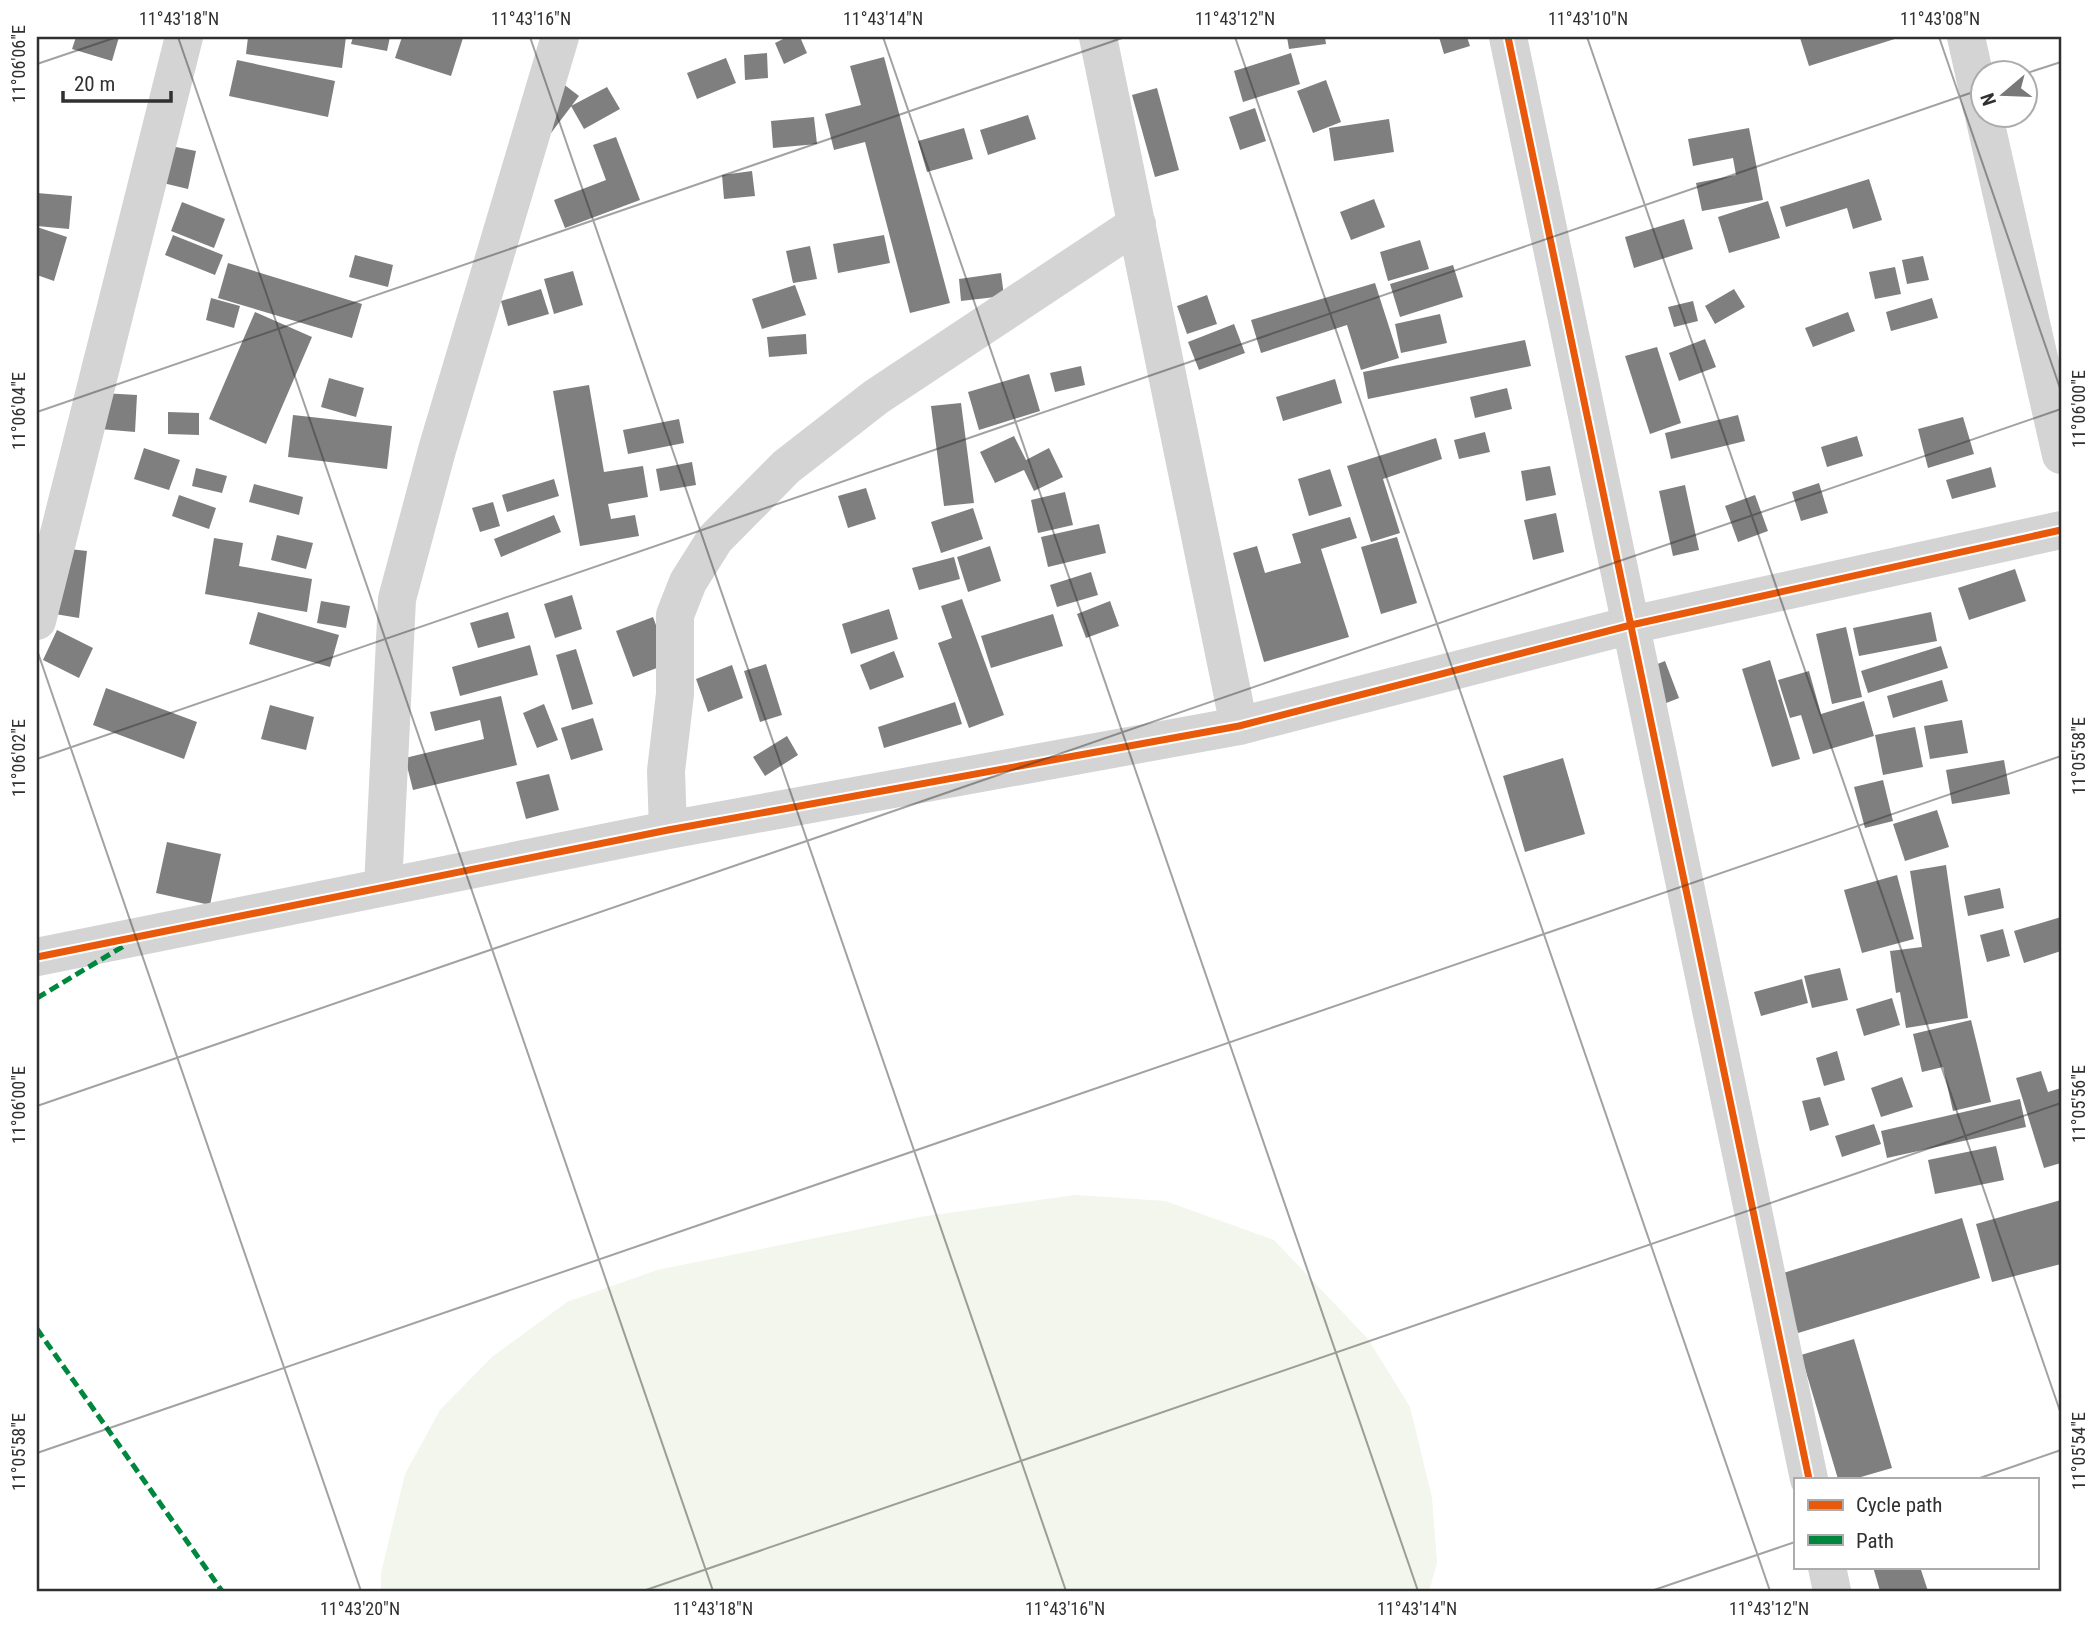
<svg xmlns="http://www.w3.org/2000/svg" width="2098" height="1628" viewBox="0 0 2098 1628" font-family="'Roboto Condensed',sans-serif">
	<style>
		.green { fill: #f2f6ec }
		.building { fill: #7f7f7f }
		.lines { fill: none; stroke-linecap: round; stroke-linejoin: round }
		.minor { stroke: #d4d4d4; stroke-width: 38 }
		.quiet { stroke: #00873e; stroke-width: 5; stroke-dasharray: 10 5; stroke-linecap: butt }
		.cycleway-casing { stroke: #fff; stroke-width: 11 }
		.cycleway { stroke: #e8590c; stroke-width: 7 }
		.ticks { fill: none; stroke: #303030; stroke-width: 2; stroke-opacity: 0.45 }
		.neatline { fill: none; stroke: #303030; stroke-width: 2.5 }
		.ticks-label { font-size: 18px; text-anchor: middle; fill: #303030 }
	</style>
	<rect width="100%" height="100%" fill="#fff"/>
	<!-- green -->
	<path class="green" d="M1075 1195 1165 1201 1274 1240 1368 1339 1410 1407 1432 1498 1437 1563 1429 1591H381V1573L405 1474 440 1410 492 1357 567 1302 657 1270 920 1217Z"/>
	<!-- building -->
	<path class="building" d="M76 37H119L112 61 72 49Z
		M248 37H346L342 68 246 54Z
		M353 37H390L387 51 351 44Z
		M402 37 463 38 451 76 395 58Z
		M787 37H800L807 53 784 64 775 43Z
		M1287 37H1325L1326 44 1289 49Z
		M1439 37H1467L1470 46 1444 54Z
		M1805 37H1901L1809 66 1800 38Z
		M767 53 768 78 745 80 744 55Z
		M1291 53 1300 84 1243 102 1234 71Z
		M884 57 950 303 910 313 865 142 834 150 825 114 861 105 850 66Z
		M726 58 736 83 697 99 687 73Z
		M237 60 335 81 328 117 229 96Z
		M1326 80 1341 122 1313 133 1297 91Z
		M562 83 579 96 548 137Z
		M607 87 620 109 584 129 571 106Z
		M1157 88 1179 170 1155 177 1132 95Z
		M1255 108 1266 141 1240 150 1229 117Z
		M1028 115 1036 139 988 155 980 130Z
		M814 117 817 144 773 148 771 121Z
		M1389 119 1394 152 1334 161 1329 128Z
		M964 128 973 159 927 172 918 141Z
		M1749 128 1763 200 1702 211 1696 183 1736 175 1733 158 1693 166 1688 139Z
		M616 137 640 200 565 228 554 200 606 180 593 145Z
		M171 146 196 151 188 189 163 183Z
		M752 171 755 196 724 199 722 175Z
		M1869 179 1882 220 1853 229 1847 208 1786 227 1780 207Z
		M37 193 72 196 69 229 37 226Z
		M1374 199 1385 227 1351 240 1340 212Z
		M1768 201 1780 238 1729 253 1718 217Z
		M182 202 225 219 214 248 171 231Z
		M1684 219 1693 249 1634 268 1625 237Z
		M37 227 67 237 54 281 37 275Z
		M173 235 223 255 215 275 165 255Z
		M884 235 890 263 838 273 833 244Z
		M1420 240 1429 269 1388 281 1380 252Z
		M810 246 817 279 793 283 786 251Z
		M355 255 393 265 388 287 349 277Z
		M1923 256 1929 280 1907 284 1902 260Z
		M228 263 362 304 352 338 218 298Z
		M1453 265 1463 297 1400 317 1390 284Z
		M1895 267 1901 294 1875 299 1869 272Z
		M573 271 583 305 554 314 544 279Z
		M1001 273 1004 296 961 301 959 279Z
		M1375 283 1399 358 1361 370 1347 325 1261 353 1251 320Z
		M795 285 806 315 762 329 752 299Z
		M541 289 549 314 508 326 501 301Z
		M1734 289 1745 307 1715 324 1705 306Z
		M1207 295 1217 324 1187 334 1177 306Z
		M211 298 240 306 234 328 206 320Z
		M1932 298 1938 318 1891 331 1886 312Z
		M1693 301 1698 321 1674 327 1668 307Z
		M255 312 312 337 266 444 209 419Z
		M1848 312 1855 331 1813 347 1805 328Z
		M1440 314 1447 343 1401 353 1395 324Z
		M1234 324 1245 353 1199 370 1188 342Z
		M806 334 807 354 769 357 767 337Z
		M1705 339 1716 367 1679 381 1669 353Z
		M1525 340 1531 366 1368 399 1363 372Z
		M1657 347 1681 423 1650 434 1625 356Z
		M1081 366 1085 385 1055 392 1050 373Z
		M1029 374 1040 411 979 430 968 392Z
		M329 378 364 388 356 417 321 407Z
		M1335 379 1342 403 1283 421 1276 397Z
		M589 385 604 472 643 466 648 497 608 504 611 519 635 515 639 536 580 546 553 391Z
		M1507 388 1512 409 1475 418 1470 397Z
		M102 393 137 395 135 432 100 429Z
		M961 403 974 503 944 506 931 406Z
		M168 412 199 413V435L168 434Z
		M293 415 392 426 387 469 288 457Z
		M1738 415 1745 441 1671 459 1665 433Z
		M1963 417 1974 454 1928 468 1918 429Z
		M679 419 684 443 628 454 623 430Z
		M1485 432 1490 452 1459 459 1454 440Z
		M1014 436 1026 460 1049 448 1063 477 1034 491 1024 470 995 483 980 452Z
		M1857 436 1863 456 1827 467 1821 447Z
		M1436 438 1442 459 1383 479 1400 533 1371 542 1347 466Z
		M144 448 180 460 169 490 134 479Z
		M692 462 696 485 660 491 656 469Z
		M1550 466 1556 495 1526 501 1521 471Z
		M1991 467 1996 487 1952 499 1946 480Z
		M196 468 227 476 222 493 192 486Z
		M1330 469 1342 506 1309 516 1298 479Z
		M554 479 559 496 507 512 502 495Z
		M1819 483 1828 513 1801 521 1792 492Z
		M254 484 303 497 299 515 249 502Z
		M1685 485 1699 550 1673 556 1659 491Z
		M866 488 876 519 848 528 838 496Z
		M1065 492 1073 525 1038 533 1031 500Z
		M179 495 216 508 209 529 172 516Z
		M1755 495 1768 531 1738 542 1725 506Z
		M493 502 500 526 480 532 472 508Z
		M973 508 983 539 941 553 931 522Z
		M1556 513 1564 552 1533 560 1524 520Z
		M554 515 561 532 501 557 494 539Z
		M1350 517 1357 538 1321 549 1349 637 1264 662 1233 553 1257 546 1265 573 1301 563 1292 534Z
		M1099 524 1106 553 1048 567 1041 537Z
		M277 535 313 543 306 569 271 560Z
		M1397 537 1417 603 1381 614 1361 547Z
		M214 538 243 543 239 566 312 579 307 612 205 594Z
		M990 546 1001 581 968 592 957 557Z
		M61 548 87 551 79 618 55 614Z
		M954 557 960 579 919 590 912 568Z
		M2015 569 2026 601 1969 620 1958 588Z
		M1091 572 1098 595 1057 607 1050 585Z
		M572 595 582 629 555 638 544 604Z
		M962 599 1004 715 969 728 938 643 952 638 941 606Z
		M321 601 350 606 346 628 317 623Z
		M1110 601 1119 626 1086 638 1077 614Z
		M889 609 898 639 851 654 842 624Z
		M258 612 339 635 330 667 249 644Z
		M508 612 515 638 478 648 470 623Z
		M1931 612 1937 641 1859 656 1853 628Z
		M1053 614 1063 646 991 668 981 636Z
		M653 617 670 663 633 677 616 631Z
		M1846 627 1862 697 1832 704 1816 634Z
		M57 630 93 648 79 678 43 660Z
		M530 645 538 675 460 696 452 667Z
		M1941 646 1948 668 1868 693 1861 671Z
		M576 649 593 704 572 710 556 655Z
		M894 651 904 677 870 690 860 665Z
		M1770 660 1800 759 1772 767 1742 669Z
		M1665 661 1679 698 1651 709 1637 672Z
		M766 664 782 715 760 722 744 671Z
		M732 665 743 698 708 712 696 679Z
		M1809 671 1821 714 1864 701 1874 736 1813 754 1801 715 1790 718 1778 680Z
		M1942 680 1948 701 1893 718 1887 696Z
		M106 688 197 722 184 759 93 725Z
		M501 696 517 765 413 790 405 758 484 739 480 720 435 731 430 712Z
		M955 702 962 724 884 748 878 727Z
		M544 704 558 740 537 748 523 713Z
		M270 705 314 717 306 750 261 739Z
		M593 718 603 750 571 760 561 728Z
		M1962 720 1968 753 1930 759 1924 726Z
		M1915 727 1923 767 1883 775 1875 735Z
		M787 736 798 755 765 776 753 757Z
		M1563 758 1585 834 1525 852 1503 776Z
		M2004 760 2010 794 1952 804 1946 770Z
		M549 774 559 810 526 819 516 782Z
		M1883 780 1893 821 1865 828 1854 787Z
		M1937 810 1949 847 1905 861 1893 824Z
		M167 842 221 854 210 905 156 893Z
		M1946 865 1968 1018 1906 1028 1900 992 1896 993 1890 951 1922 947 1910 871Z
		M1897 875 1914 939 1862 953 1844 890Z
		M2000 888 2004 908 1968 916 1964 896Z
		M2061 917V951L2024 963 2014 931Z
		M2003 929 2010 956 1987 962 1980 935Z
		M1840 968 1848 1000 1812 1008 1804 976Z
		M1802 979 1808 1003 1761 1016 1754 992Z
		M1892 998 1900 1025 1864 1036 1856 1009Z
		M1971 1020 1991 1102 1953 1111 1943 1067 1922 1072 1913 1034Z
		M1837 1051 1845 1080 1824 1086 1816 1058Z
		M2041 1071 2048 1092 2061 1088V1163L2044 1168 2016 1078Z
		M1902 1077 1913 1107 1881 1117 1871 1088Z
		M1820 1097 1829 1125 1810 1131 1802 1101Z
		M2020 1099 2026 1127 1887 1158 1881 1131Z
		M1874 1124 1881 1144 1842 1157 1835 1136Z
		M1996 1146 2004 1180 1935 1194 1928 1160Z
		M2061 1200V1264L1992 1282 1976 1224Z
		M1962 1218 1980 1278 1798 1333 1780 1274Z
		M1854 1339 1892 1468 1854 1479H1838L1801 1355Z
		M1873 1567H1920L1928 1591H1880Z"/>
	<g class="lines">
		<!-- minor -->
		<path class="minor" d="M1098 37 1239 726
			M1508 37 1809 1479
			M1966 37 1982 109
			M1984 116 2061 455
			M37 621 184 37
			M668 830 666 771 675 694V615L688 582 715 539 786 467 876 397 1137 224
			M383 887 397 599 437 450 560 37
			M37 957 668 830 1239 726 1631 625 2061 530
			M1827 1567 1832 1591"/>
		<!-- quiet -->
		<path class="quiet" d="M37 998 127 944
			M37 1329 222 1591"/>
		<defs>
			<path id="cycleway" d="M1508 37 1809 1479
				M37 957 668 830 1239 726 1631 625 2061 530"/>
		</defs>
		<!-- cycleway casing -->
		<use href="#cycleway" class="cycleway-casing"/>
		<!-- cycleway -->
		<use href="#cycleway" class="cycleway"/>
	</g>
	<!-- ticks -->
	<path class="ticks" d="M178 37 713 1591M530 37 1066 1591M883 37 1418 1591M1235 37 1770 1591M1587 37 2061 1414M1939 37 2061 391M37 64 117 37M2024 74 2061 62M37 412 1125 37M37 650 361 1591M37 759 1982 89M37 1106 2061 409M37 1453 2061 756M1977 1479 2061 1450M643 1591 2061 1103M1651 1591 1795 1542"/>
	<!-- border -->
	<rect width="2098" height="1628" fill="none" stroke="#ffffff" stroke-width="77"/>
	<!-- legend -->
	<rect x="1794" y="1478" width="245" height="91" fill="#ffffff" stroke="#acacac" stroke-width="2"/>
	<rect x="1808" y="1500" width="35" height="10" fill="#e8590c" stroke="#acacac" stroke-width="2"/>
	<text x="1856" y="1512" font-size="21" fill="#303030">Cycle path</text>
	<rect x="1808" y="1535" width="35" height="10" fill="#00873e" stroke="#acacac" stroke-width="2"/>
	<text x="1856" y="1548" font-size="21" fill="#303030">Path</text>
	<!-- north arrow -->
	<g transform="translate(2004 94) rotate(251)"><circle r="33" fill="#ffffff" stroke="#acacac" stroke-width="2"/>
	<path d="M0-5L12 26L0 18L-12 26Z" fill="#787878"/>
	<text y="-10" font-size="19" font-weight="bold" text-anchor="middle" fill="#303030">N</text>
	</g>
	<!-- scale -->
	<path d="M63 91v10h108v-10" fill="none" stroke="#303030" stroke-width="3.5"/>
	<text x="74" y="91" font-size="21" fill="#303030" stroke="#ffffff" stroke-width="5" paint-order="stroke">20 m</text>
	<rect x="38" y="38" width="2022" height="1552" class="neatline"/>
	<g class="ticks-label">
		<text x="179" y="25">11°43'18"N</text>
		<text x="531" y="25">11°43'16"N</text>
		<text x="883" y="25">11°43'14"N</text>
		<text x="1235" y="25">11°43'12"N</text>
		<text x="1588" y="25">11°43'10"N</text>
		<text x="1940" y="25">11°43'08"N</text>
		<text transform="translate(19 64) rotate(-90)" y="6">11°06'06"E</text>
		<text transform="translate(2079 409) rotate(-90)" y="6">11°06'00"E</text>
		<text transform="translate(19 411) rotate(-90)" y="6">11°06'04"E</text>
		<text transform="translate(2079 756) rotate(-90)" y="6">11°05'58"E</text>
		<text transform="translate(19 758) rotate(-90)" y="6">11°06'02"E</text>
		<text transform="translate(2079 1104) rotate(-90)" y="6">11°05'56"E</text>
		<text transform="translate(19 1105) rotate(-90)" y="6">11°06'00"E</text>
		<text transform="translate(2079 1451) rotate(-90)" y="6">11°05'54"E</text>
		<text transform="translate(19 1452) rotate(-90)" y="6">11°05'58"E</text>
		<text x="360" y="1615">11°43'20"N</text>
		<text x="713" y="1615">11°43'18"N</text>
		<text x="1065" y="1615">11°43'16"N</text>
		<text x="1417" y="1615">11°43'14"N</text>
		<text x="1769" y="1615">11°43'12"N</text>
	</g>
</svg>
